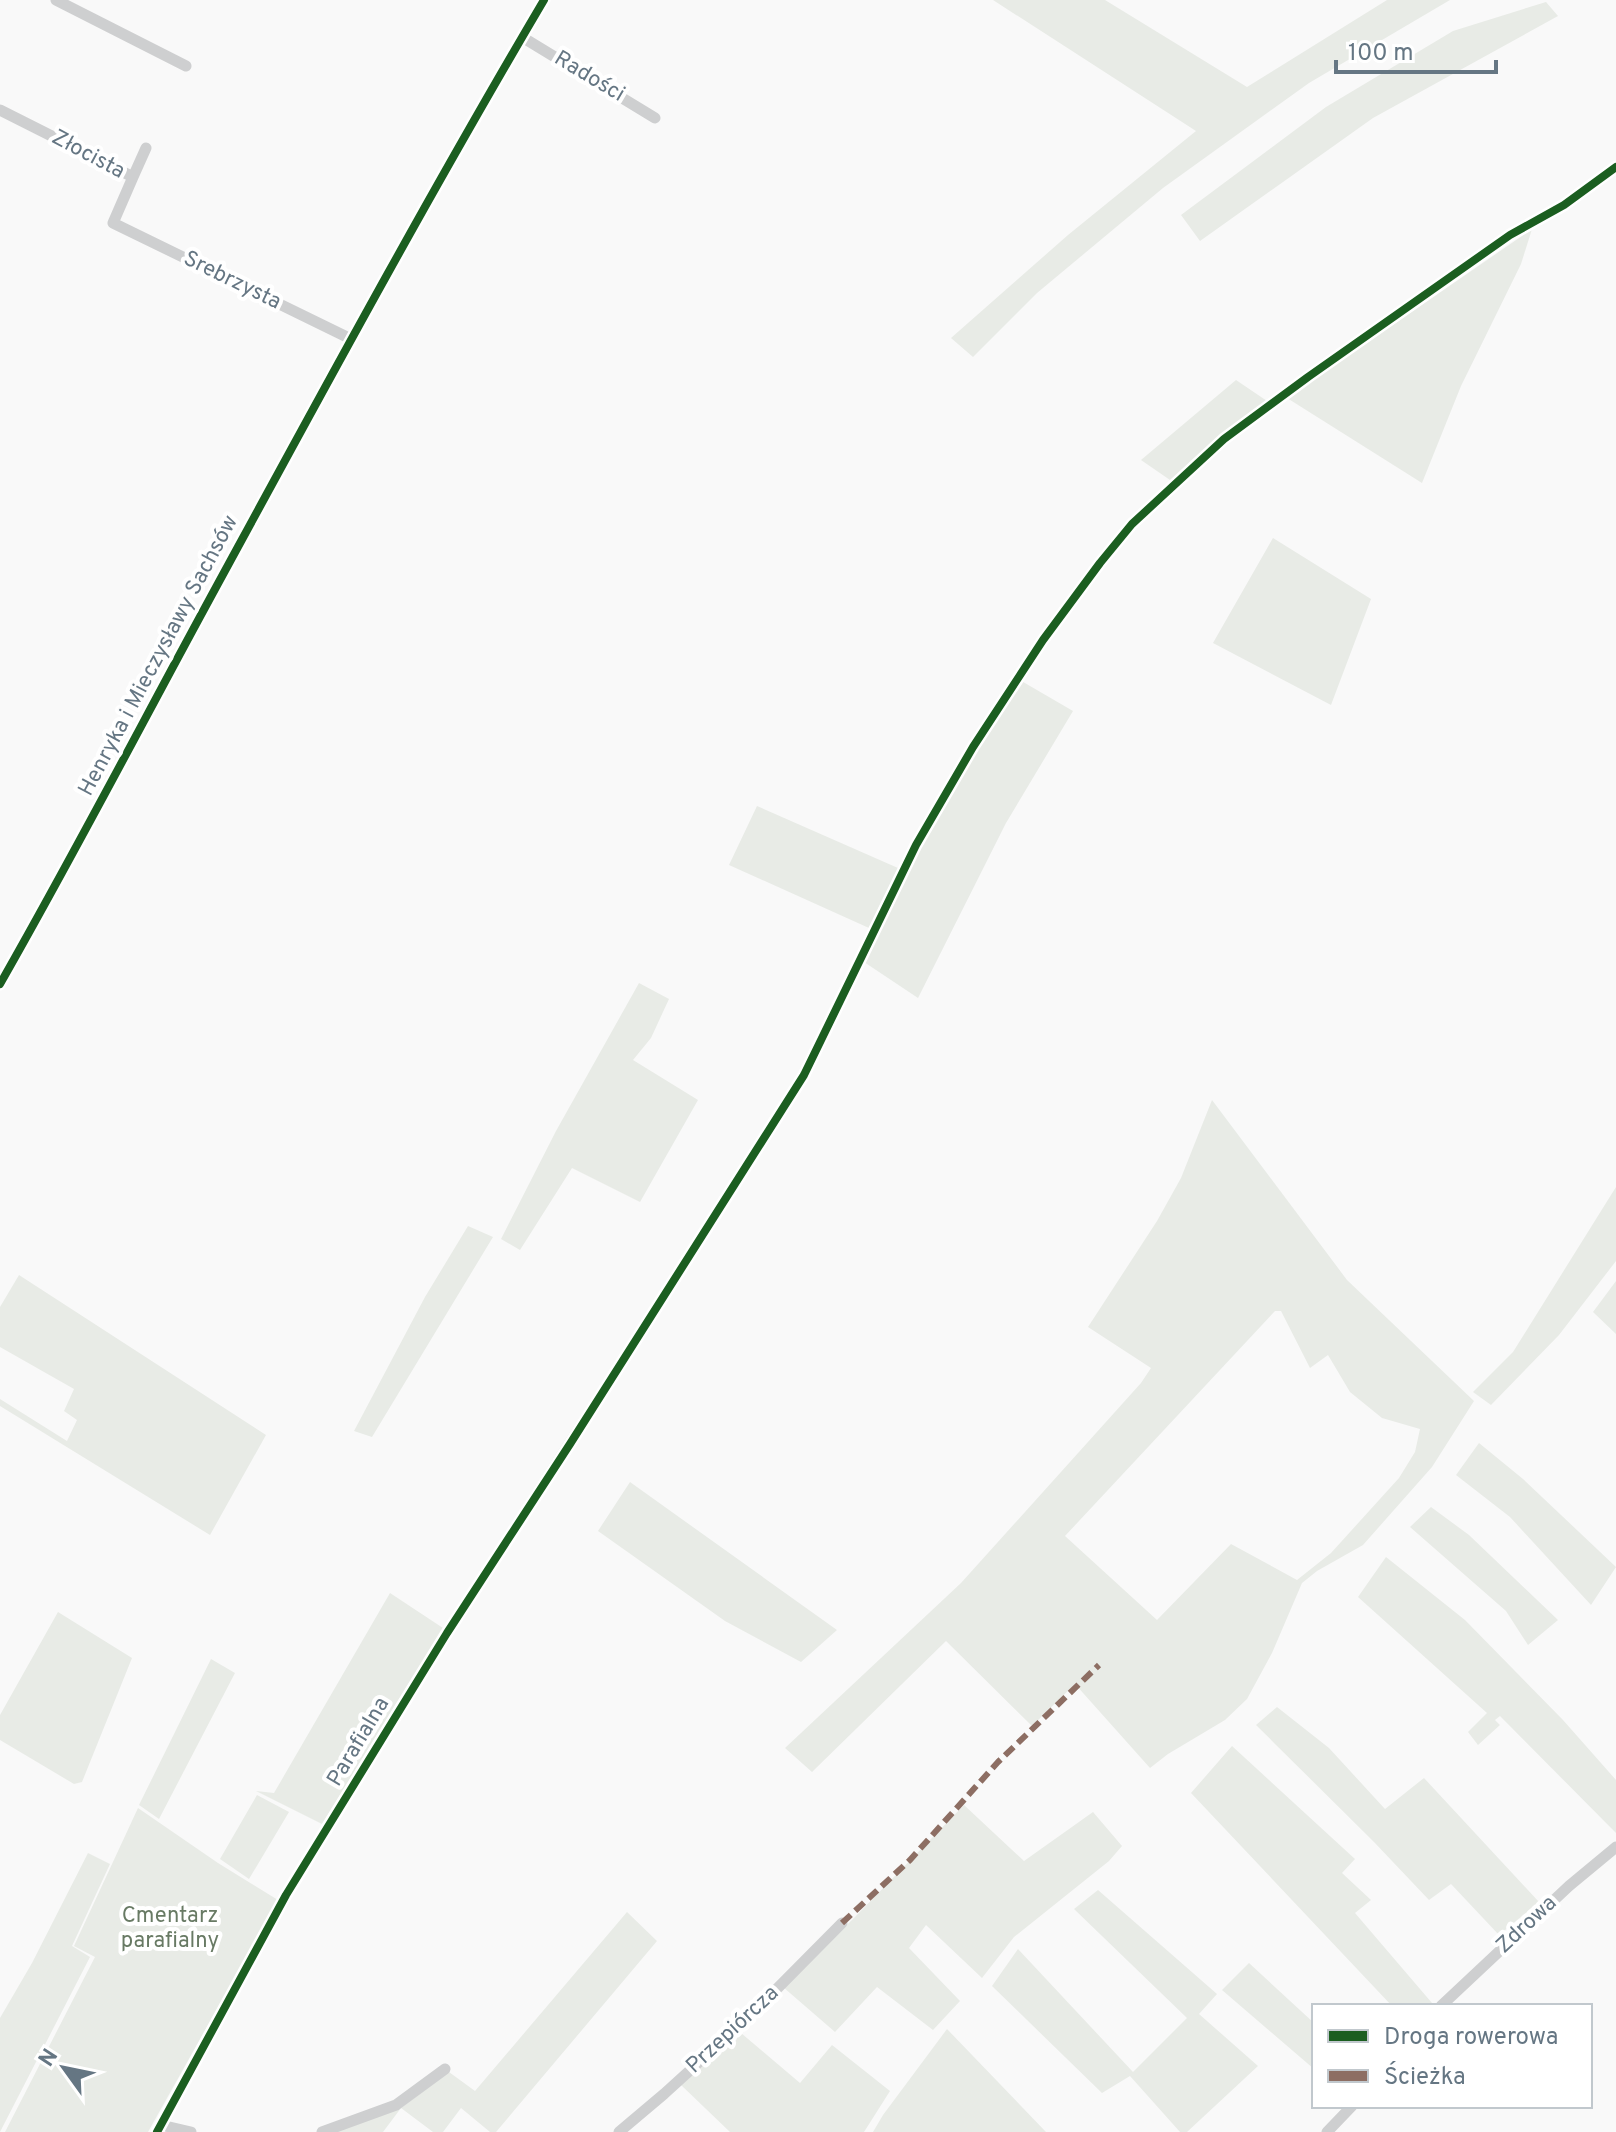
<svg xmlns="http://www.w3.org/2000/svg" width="1616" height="2132" viewBox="0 0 1616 2132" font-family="Overpass,sans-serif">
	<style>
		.green { fill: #e8ebe6; fill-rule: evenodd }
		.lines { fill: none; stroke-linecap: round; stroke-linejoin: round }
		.street { stroke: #cecfd0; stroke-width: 11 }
		.quiet { stroke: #8d6e63; stroke-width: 6; stroke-dasharray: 12 6; stroke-linecap: butt }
		.cycleway-casing { stroke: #fff; stroke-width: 13 }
		.cycleway { stroke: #1b5e20; stroke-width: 8 }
		.labels { text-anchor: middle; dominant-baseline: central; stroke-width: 8; stroke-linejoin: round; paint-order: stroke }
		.street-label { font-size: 22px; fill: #657683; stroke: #fff }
		.park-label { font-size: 22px; fill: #687a64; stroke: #fff }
	</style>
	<rect width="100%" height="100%" fill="#f9f9f9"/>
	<!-- green -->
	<path class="green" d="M993 0H1105L1247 87 1387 0H1450L1309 83 1163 188 1037 293 973 357 951 338 1068 235 1196 131Z
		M1546 2 1558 16 1373 118 1200 241 1181 215 1326 107 1453 31Z
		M1532 229 1521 264 1461 386 1422 483 1287 398Z
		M1236 380 1267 401 1170 480 1141 460Z
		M1273 538 1371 599 1331 705 1213 643Z
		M1018 679 1073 711 1006 823 918 998 864 962 916 845 973 747Z
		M757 806 898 868 869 928 729 865Z
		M639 983 669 999 651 1038 633 1060 698 1100 640 1202 572 1168 520 1250 501 1239 556 1131Z
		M1212 1100 1347 1280 1474 1401 1432 1467 1363 1545 1317 1571 1302 1583 1272 1653 1247 1699 1225 1720 1168 1754 1150 1768 1075 1684 1032 1726 946 1641 812 1772 785 1748 961 1583 1141 1383 1151 1368 1088 1327 1157 1221 1181 1178ZM1275 1311H1281L1310 1368 1328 1355 1350 1392 1382 1418 1420 1429 1415 1452 1399 1478 1331 1553 1297 1580 1231 1544 1157 1620 1065 1536Z
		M1616 1187V1261L1559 1335 1491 1405 1473 1392 1513 1352Z
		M468 1226 493 1237 372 1437 354 1431 425 1297Z
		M19 1275 266 1435 210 1535 0 1406V1399L67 1441 77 1420 64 1411 74 1389 0 1347V1307Z
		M1616 1281V1334L1593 1312Z
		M1479 1443 1523 1479 1616 1567 1591 1605 1510 1517 1456 1475Z
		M630 1482 837 1630 801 1662 725 1621 598 1531Z
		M1431 1507 1469 1535 1558 1620 1528 1645 1506 1611 1410 1527Z
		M1386 1557 1465 1620 1563 1720 1616 1780V1833L1500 1716 1495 1720 1500 1725 1478 1745 1468 1732 1487 1713 1358 1597Z
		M390 1593 443 1628 322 1824 256 1791 274 1793Z
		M58 1612 132 1658 82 1782 74 1784 0 1740V1715Z
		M211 1659 235 1673 159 1819 139 1805Z
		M1277 1707 1329 1748 1385 1809 1424 1778 1539 1902 1499 1935 1451 1884 1429 1900 1374 1842 1256 1725Z
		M1232 1746 1355 1859 1342 1873 1371 1900 1355 1913 1432 2003 1430 2006H1392L1191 1793Z
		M257 1795 289 1812 249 1879 220 1859Z
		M964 1805 1024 1861 1093 1812 1122 1846 1109 1861 1014 1937 982 1978 926 1925 909 1948 960 2001 933 2030 877 1987 835 2032 783 1987 855 1917Z
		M138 1808 218 1863 278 1900 148 2132H5L95 1957 74 1946Z
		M88 1853 110 1864 72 1946 90 1957 0 2132V2018L32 1963Z
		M1098 1890 1217 1994 1199 2014 1258 2066 1187 2132H1180L1130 2076 1102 2093 992 1986 1018 1949 1133 2072 1187 2018 1074 1909Z
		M627 1912 657 1941 496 2132H490L461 2108 443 2132H433L401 2108 383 2132H322L401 2108 449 2072 475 2091Z
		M1249 1963 1314 2023V2069L1222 1990Z
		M947 2029 1046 2132H873L883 2115Z
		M741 2033 800 2083 832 2045 890 2091 864 2132H730L681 2085Z"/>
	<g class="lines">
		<!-- street -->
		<path class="street" d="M56 0 186 66
			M522 37 655 118
			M0 110 133 177 113 223 351 339
			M133 177 146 148
			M0 984C72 858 139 729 208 602 318 400 427 198 544 0
			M1441 2006 1569 1886 1616 1847
			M161 2125 191 2132
			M157 2132 286 1895 447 1633 609 1382
			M322 2132 396 2105 445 2069
			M619 2132 664 2094 752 2014 842 1923
			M1327 2132 1352 2106"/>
		<!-- quiet -->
		<path class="quiet" d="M842 1923 910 1860 998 1762 1099 1665"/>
		<defs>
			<path id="cycleway" d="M0 984C72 858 139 729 208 602 318 400 427 198 544 0
				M157 2132 286 1895 447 1633 570 1444 804 1075 916 845 973 747 1043 640 1100 563 1132 524 1224 439 1308 377 1510 235 1564 205 1616 167"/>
		</defs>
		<!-- cycleway casing -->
		<use href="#cycleway" class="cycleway-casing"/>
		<!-- cycleway -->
		<use href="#cycleway" class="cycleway"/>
	</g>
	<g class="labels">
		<!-- street labels -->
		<g class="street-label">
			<text transform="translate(589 77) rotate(31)">Radości</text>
			<text transform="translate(88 155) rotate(28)">Złocista</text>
			<text transform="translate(232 281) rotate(26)">Srebrzysta</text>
			<text transform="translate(159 656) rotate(-62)">Henryka i Mieczysławy Sachsów</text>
			<text transform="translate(359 1742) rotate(-59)">Parafialna</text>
			<text transform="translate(1527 1925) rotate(-43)">Zdrowa</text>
			<text transform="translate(733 2030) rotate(-43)">Przepiórcza</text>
		</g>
		<!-- park labels -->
		<g class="park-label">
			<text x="170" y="1916">Cmentarz<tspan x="170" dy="25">parafialny</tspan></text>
		</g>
	</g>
	<!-- legend -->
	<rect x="1312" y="2004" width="280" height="104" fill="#ffffff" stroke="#c1c8cd" stroke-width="2"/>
	<rect x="1328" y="2030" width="40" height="12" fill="#1b5e20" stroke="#c1c8cd" stroke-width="2"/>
	<text x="1384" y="2044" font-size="24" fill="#657683">Droga rowerowa</text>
	<rect x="1328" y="2070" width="40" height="12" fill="#8d6e63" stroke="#c1c8cd" stroke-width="2"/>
	<text x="1384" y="2084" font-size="24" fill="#657683">Ścieżka</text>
	<!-- north arrow -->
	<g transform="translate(64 2068) rotate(303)" stroke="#ffffff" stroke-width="6" paint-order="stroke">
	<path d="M0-6L14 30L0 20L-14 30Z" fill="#657683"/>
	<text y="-12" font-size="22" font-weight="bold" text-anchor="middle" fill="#657683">N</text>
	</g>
	<!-- scale -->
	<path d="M1336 60v12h160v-12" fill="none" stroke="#657683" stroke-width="4"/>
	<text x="1348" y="60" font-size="24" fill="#657683" stroke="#ffffff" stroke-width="6" paint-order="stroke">100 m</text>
</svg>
